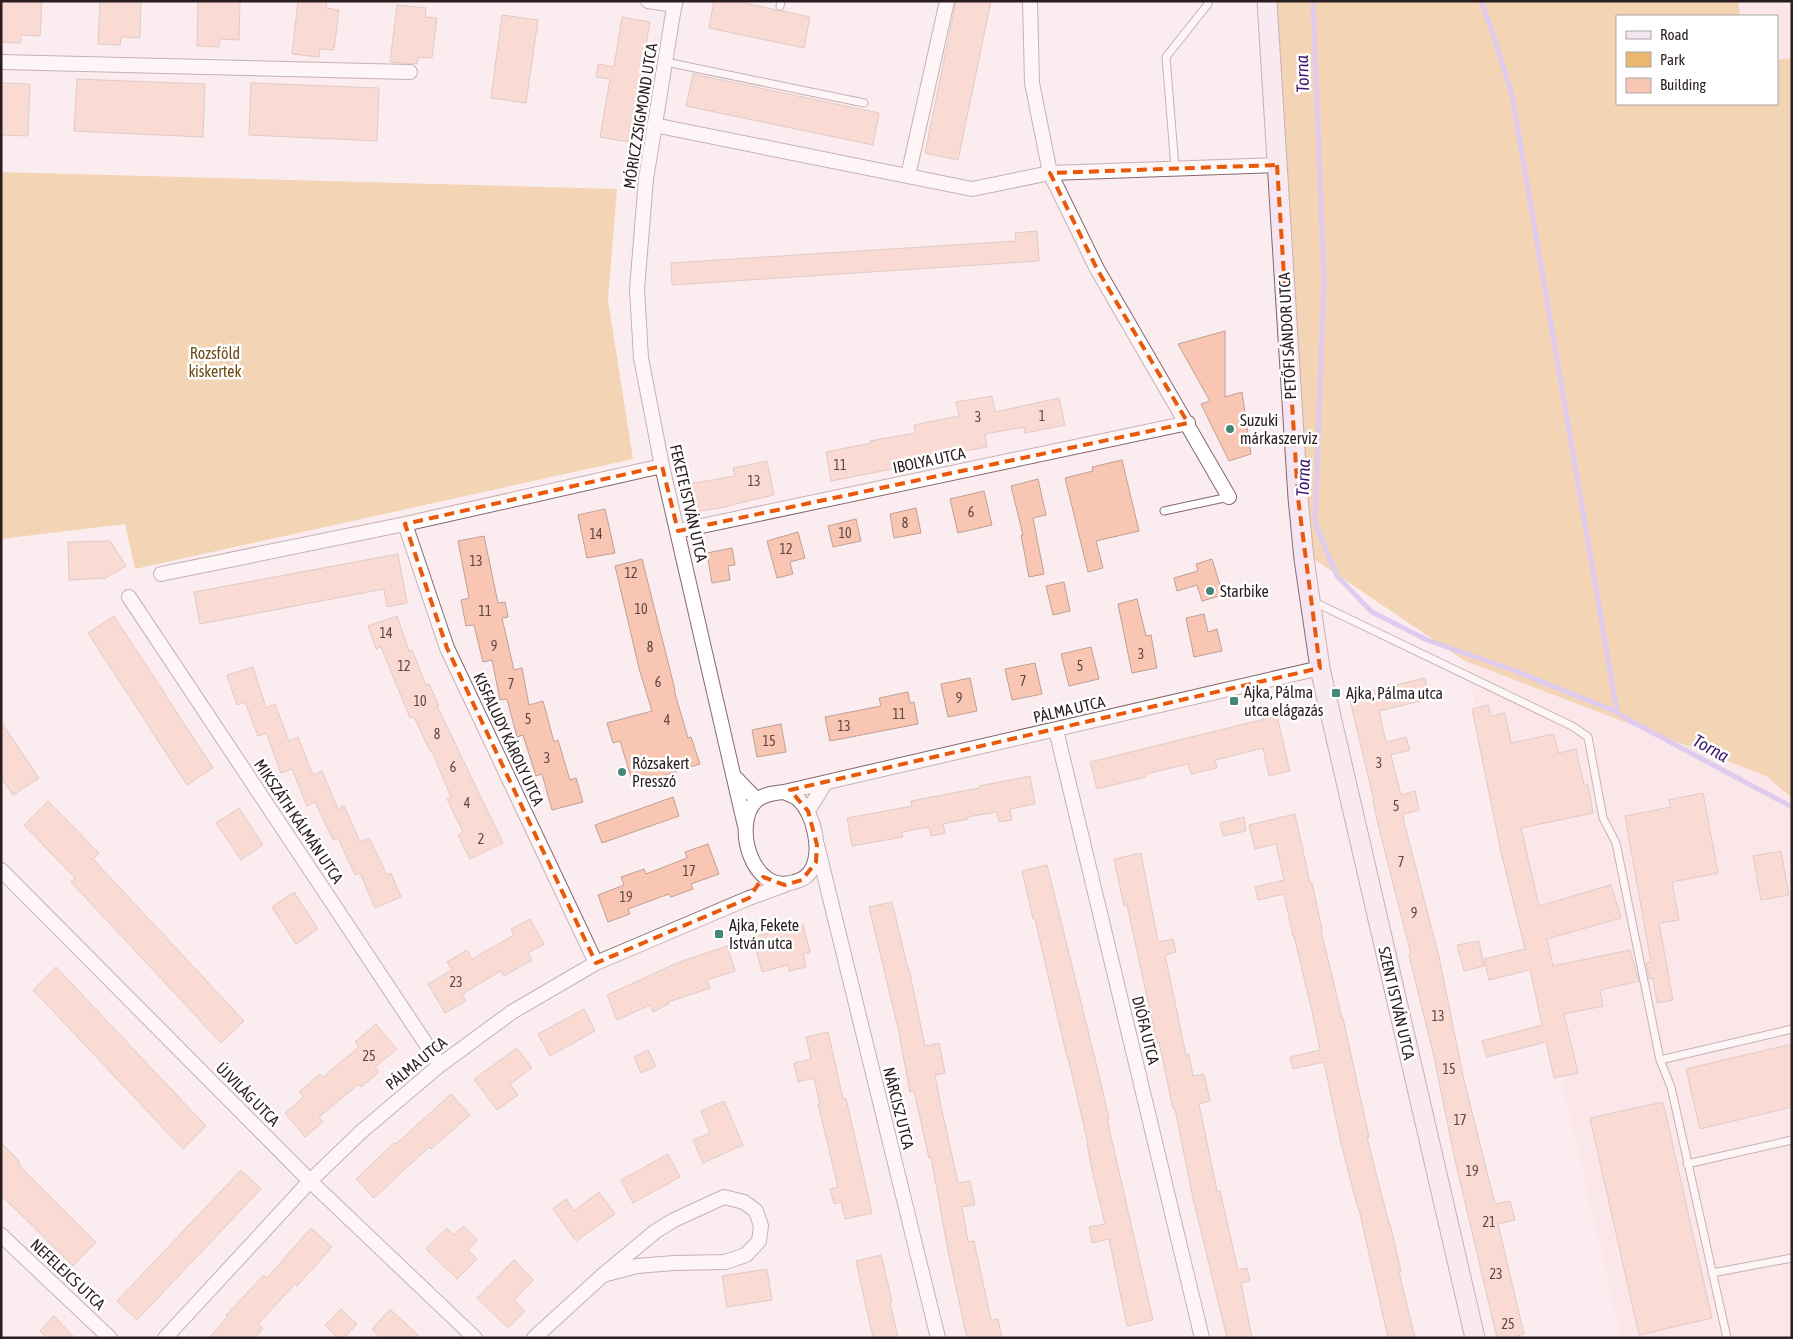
<svg xmlns="http://www.w3.org/2000/svg" width="1793" height="1339" viewBox="0 0 1793 1339" font-family="'Asap Condensed',sans-serif">
	<style>
		.built { fill: #fbe0e4 }
		.green { fill: #e9b76f }
		.lines { fill: none; stroke-linecap: round; stroke-linejoin: round }
		.stream { stroke: #baa2ec; stroke-width: 5 }
		.building { fill: #f9c6b3; stroke: #bfa095 }
		.lane-casing { stroke: #87686e; stroke-width: 9 }
		.street-casing { stroke: #87686e; stroke-width: 16 }
		.secondary-casing { stroke: #87686e; stroke-width: 21 }
		.lane { stroke: #fff; stroke-width: 7 }
		.street { stroke: #fff; stroke-width: 14 }
		.secondary { stroke: #f5e4f2; stroke-width: 19 }
		.marked { fill: none; stroke: #e8590c; stroke-width: 4; stroke-dasharray: 10 6; stroke-linejoin: round }
		.poi-dot { fill: #448678; stroke: #fff; stroke-width: 2 }
		.labels { text-anchor: middle; dominant-baseline: central; stroke-width: 5; stroke-linejoin: round; paint-order: stroke }
		.number-label { font-size: 14px; fill: #5e4744 }
		.street-label { font-size: 16px; fill: #2a1d1f; stroke: #fff }
		.park-label { font-size: 16px; fill: #6e4d16; stroke: #fff }
		.poi-label { font-size: 16px; fill: #2a1d1f; stroke: #fff; text-anchor: start }
		.water-label { font-size: 18px; font-style: italic; fill: #3e186d; stroke: #fff }
	</style>
	<rect width="100%" height="100%" fill="#fbedef"/>
	<!-- built -->
	<path class="built" d="M1738 1H1792V58L1777 60V16H1740Z
		M1465 661 1766 776 1792 798V1338H1621Z"/>
	<!-- green -->
	<path class="green" d="M1269 1H1738L1740 16H1617V104H1777V60L1792 58V798L1766 776 1465 661 1305 553Z
		M1 172 617 189 608 300 633 459 135 569 125 524 1 539Z"/>
	<g class="lines">
		<!-- stream -->
		<path class="stream" d="M1313 1 1324 281 1315 523 1337 576 1372 612 1427 640 1513 670 1617 712 1627 719 1792 807
			M1481 1 1494 37 1512 95 1617 712"/>
	</g>
	<!-- building -->
	<path class="building" d="M1 1H42L40 36 21 35V43L1 42Z
		M100 1H141L140 38 121 37 120 45 98 44Z
		M198 1H240L239 40 220 39 219 47 197 46Z
		M298 1H327L326 8 339 10 334 50 320 49 319 57 292 54Z
		M714 1H735L810 17 804 48 709 28Z
		M956 1H991L958 160 925 153Z
		M397 5 426 8 425 17 437 18 432 58 418 57 417 64 390 62Z
		M502 15 538 20 526 103 491 98Z
		M622 17 650 22 628 142 600 137 610 79 596 77 598 64 614 67Z
		M693 74 879 113 873 145 686 106Z
		M77 79 205 84 203 137 74 131Z
		M1 83 30 84 28 136 1 135Z
		M251 83 379 88 377 141 249 135Z
		M1037 231 1039 261 672 285 671 263 1016 241 1015 233Z
		M1225 331V397L1242 392 1251 454 1229 461 1201 404 1210 401 1178 344Z
		M992 396 995 412 1059 398 1065 425 1025 433 1024 427 985 434 987 447 948 454 949 458 831 481 826 452 871 443 870 441 915 433 914 425 959 416 956 402Z
		M1122 460 1139 531 1096 541 1103 568 1088 572 1065 478 1093 471 1092 467Z
		M767 461 774 495 727 506V507L694 512 689 484 735 476 733 468Z
		M1038 479 1046 515 1033 518 1044 574 1029 577 1021 535H1023L1011 486Z
		M984 491 992 525 958 533 950 499Z
		M916 508 921 533 894 538 890 514Z
		M605 509 615 553 587 558 578 515Z
		M856 519 861 541 833 547 828 526Z
		M798 532 805 558 790 562 793 574 777 578 767 541Z
		M484 536 498 603 505 602 508 617 502 618 514 670 522 668 529 705 543 701 554 742 558 740 570 780 576 778 583 802 552 810 542 774 536 776 523 735 517 737 507 699 500 700 492 660 483 662 474 625 466 626 461 600 469 598 458 541Z
		M110 541 126 566 106 578 69 580 68 542Z
		M732 548 735 565 728 566 730 580 712 583 707 553Z
		M398 554 407 603 387 607 384 589 200 624 194 592Z
		M642 559 675 690H674L688 738 691 737 700 764 665 775 666 778 634 787 620 741 613 743 607 723 652 711 640 672 615 566Z
		M1212 559 1223 595 1202 601 1197 585 1177 591 1174 578 1198 571 1196 564Z
		M1064 582 1070 611 1053 615 1046 586Z
		M1137 599 1146 636 1151 635 1157 668 1132 673 1118 604Z
		M1204 614 1208 632 1217 629 1222 651 1194 657 1186 618Z
		M114 616 213 768 187 785 88 633Z
		M397 616 409 651 412 650 426 685 429 684 439 706H437L503 843 470 859 458 835 463 832 447 799 451 797 432 751H430L414 717 410 718 381 647 376 649 368 626Z
		M1091 647 1099 679 1069 686 1061 654Z
		M1035 663 1042 694 1012 700 1005 669Z
		M253 667 266 708 275 704 289 741 298 737 313 775 322 771 338 809 344 806 360 842 369 838 387 875 391 873 401 897 375 908 360 873 355 875 338 838 333 840 315 802 307 806 292 769 281 773 266 733 258 736 245 702 237 705 227 675Z
		M970 678 977 711 948 717 941 684Z
		M1425 678 1429 699 1379 711 1386 742 1406 737 1410 750 1391 755 1401 795 1415 791 1419 810 1403 814 1404 822 1439 957 1464 1080 1495 1204 1510 1201 1515 1220 1498 1224 1524 1334 1510 1338H1497L1455 1160 1434 1057 1409 955 1411 954 1398 903 1379 828 1373 801H1374L1349 696Z
		M908 692 910 703 914 702 918 724 830 741 825 717 881 706 879 698Z
		M1488 705 1491 716 1505 713 1511 743 1554 734 1558 753 1576 749 1584 785H1588L1593 813 1521 828 1539 906 1611 885 1621 918 1547 939 1553 966 1630 950 1639 981 1600 990 1603 1006 1564 1014 1578 1073 1554 1078 1546 1042 1487 1057 1482 1041 1542 1025 1530 970 1489 980 1484 959 1525 949 1501 852 1472 709Z
		M1277 716 1290 771 1269 776 1263 748 1215 760 1217 768 1191 774 1188 764 1146 774V777L1097 789 1090 762Z
		M1 722 39 778 13 795 1 777Z
		M781 724 786 752 757 757 752 730Z
		M1030 776 1035 804 1010 809 1012 820 999 822 997 812 967 817 968 819 943 824 945 833 931 836 929 827 902 832 903 837 852 846 847 818 912 806 911 801 979 788V786Z
		M1703 793 1718 873 1672 882 1679 920 1659 923 1673 1000 1657 1003 1653 978 1649 979 1646 963 1651 962 1625 816 1671 807 1669 800Z
		M673 797 679 816 602 843 595 825Z
		M48 801 99 853 93 859 244 1021 221 1043 71 882 75 878 24 825Z
		M239 808 263 845 241 860 216 823Z
		M1295 814 1310 883H1312L1322 929 1321 930 1342 1018H1343L1369 1137H1367L1389 1224H1390L1401 1271 1399 1272 1415 1338H1388L1359 1209H1358L1341 1143 1324 1062 1293 1069 1290 1057 1320 1050 1312 1011 1294 936H1293L1284 894 1258 900 1255 887 1284 880 1276 844 1255 849 1249 825Z
		M1244 817 1246 831 1223 836 1220 823Z
		M708 844 719 874 691 884 693 889 671 897 669 894 628 909 630 914 608 922 598 895 624 885 621 877 644 869 646 874 687 858 685 852Z
		M1781 851 1789 895 1761 900 1753 856Z
		M1141 853 1158 942 1173 939 1176 952 1165 955 1186 1055 1189 1054 1193 1076 1204 1074 1210 1101 1199 1104 1217 1191H1220L1238 1270 1247 1268 1250 1281 1241 1283 1252 1338H1227L1193 1198 1175 1109H1173L1159 1042 1157 1043 1127 905 1124 906 1114 859Z
		M1047 865 1098 1071 1109 1119H1107L1153 1320 1127 1326 1109 1239 1092 1243 1089 1227 1105 1224 1092 1170 1087 1144H1088L1068 1057H1067L1035 919H1033L1022 871Z
		M294 892 318 929 296 944 272 907Z
		M892 902 908 969H909L925 1046 939 1043 945 1073 935 1075 941 1106 958 1183 970 1181 975 1205 962 1207 968 1242 974 1241 991 1320 998 1319 1002 1338H967L948 1251 931 1157 929 1158 914 1091 910 1092 898 1028 869 907Z
		M530 919 544 944 528 953 532 960 504 976 501 971 462 994 466 1001 445 1013 428 984 452 970 447 962 467 950 472 959 514 935 511 929Z
		M803 925 810 952 803 954 806 967 789 971 788 965 762 972 753 937Z
		M1479 941 1484 966 1464 971 1457 945Z
		M727 946 735 971 707 980 710 988 668 1002 669 1004 653 1012 650 1005 617 1020 607 995 677 963Z
		M56 967 206 1126 183 1149 33 990Z
		M584 1009 595 1031 550 1056 538 1034Z
		M376 1024 397 1049 375 1067 379 1072 361 1087 359 1084 319 1117 323 1122 305 1137 285 1113 304 1097 299 1092 320 1074 323 1077 359 1047 355 1042Z
		M828 1032 843 1099 846 1098 872 1213 845 1219 841 1202 834 1204 830 1189 838 1187 818 1104H820L814 1078 798 1082 794 1063 811 1059 806 1037Z
		M1792 1044V1107L1700 1129 1686 1069Z
		M517 1048 532 1068 510 1084 518 1095 497 1110 474 1079Z
		M648 1050 656 1066 641 1073 634 1057Z
		M451 1094 470 1115 431 1149 429 1147 374 1198 356 1179 394 1143 396 1144Z
		M724 1101 743 1145 703 1163 693 1140 710 1133 701 1111Z
		M1663 1102 1712 1318 1639 1335 1590 1118Z
		M1 1143 20 1162 18 1164 96 1242 73 1266 1 1195Z
		M668 1154 680 1177 633 1203 621 1180Z
		M241 1170 261 1189 137 1320 117 1301Z
		M599 1192 615 1214 576 1241 553 1209 566 1199 574 1211Z
		M463 1226 477 1240 468 1250 477 1259 457 1279 426 1249 447 1228 454 1235Z
		M311 1228 332 1247 297 1286 295 1284 258 1324 263 1328 255 1338H209L228 1316 226 1315 264 1275 267 1278Z
		M881 1255 892 1301 890 1302 898 1338H873L856 1261Z
		M514 1260 534 1280 514 1300 525 1311 508 1328 477 1298Z
		M767 1269 772 1300 727 1307 722 1276Z
		M341 1309 357 1324 344 1338H338L325 1325Z
		M390 1309 421 1338H381L372 1329Z
		M54 1316 75 1338H47L40 1331Z"/>
	<g class="lines">
		<defs>
			<path id="lane" d="M780 6 781 1
				M666 62 864 103
				M1175 168 1166 57 1208 4V1
				M1164 511 1229 497
				M1312 601 1572 726 1588 737 1603 818 1616 843 1660 1060 1671 1087 1727 1338
				M1660 1060 1792 1029
				M1687 1164 1792 1140
				M1712 1273 1792 1258"/>
			<path id="street" d="M648 1 675 5
				M675 1 646 179 637 289 641 358 662 466 745 826
				M1030 1 1032 83 1050 173 1097 269 1229 497
				M1 62 410 72
				M654 125 972 189 1050 173 1277 165
				M908 176 947 1
				M405 524 447 648 596 963
				M678 531 1188 423
				M161 574 405 524 662 466
				M129 597 440 1065
				M1056 730 1202 1338
				M733 775 757 800
				M784 792 1320 668
				M784 792C788 794 794 796 798 799 814 814 822 850 812 869 808 877 802 880 794 882 752 896 732 824 756 801 763 794 775 793 784 792Z
				M808 811 825 783
				M817 845 938 1338
				M1 870 310 1181 475 1338
				M1 1235 110 1338
				M165 1338 310 1181 362 1131 440 1065 512 1012 596 963 749 898 785 885
				M534 1338 603 1275 656 1231 674 1220 724 1197 744 1202 756 1211 761 1226 759 1241 746 1255 725 1262 674 1263 637 1266 603 1275"/>
			<path id="secondary" d="M1267 1 1298 498 1304 559 1320 668 1326 695 1475 1338"/>
		</defs>
		<!-- lane casing -->
		<use href="#lane" class="lane-casing"/>
		<!-- street casing -->
		<use href="#street" class="street-casing"/>
		<!-- secondary casing -->
		<use href="#secondary" class="secondary-casing"/>
		<!-- lane -->
		<use href="#lane" class="lane"/>
		<!-- street -->
		<use href="#street" class="street"/>
		<!-- secondary -->
		<use href="#secondary" class="secondary"/>
	</g>
	<!-- marked area -->
	<path d="M0 0H1793V1339H0ZM1277 165 1298 498 1320 668 790 790 808 811 817 845 816 862 802 880 785 885 763 877 749 898 596 963 447 648 405 524 662 466 678 531 1188 423 1097 269 1050 173Z" fill="#fbedef" fill-opacity=".55" fill-rule="evenodd"/>
	<path class="marked" d="M1277 165 1298 498 1320 668 790 790 808 811 817 845 816 862 802 880 785 885 763 877 749 898 596 963 447 648 405 524 662 466 678 531 1188 423 1097 269 1050 173Z"/>
	<!-- markers -->
	<g class="poi-dot">
		<circle cx="1230" cy="429" r="5"/>
		<circle cx="1210" cy="591" r="5"/>
		<rect x="1331" y="688" width="10" height="10" rx="2.5"/>
		<rect x="1229" y="696" width="10" height="10" rx="2.5"/>
		<circle cx="622" cy="772" r="5"/>
		<rect x="714" y="929" width="10" height="10" rx="2.5"/>
	</g>
	<g class="labels">
		<!-- number labels -->
		<g class="number-label">
			<text x="1042" y="416">1</text>
			<text x="978" y="417">3</text>
			<text x="840" y="465">11</text>
			<text x="754" y="481">13</text>
			<text x="971" y="512">6</text>
			<text x="905" y="523">8</text>
			<text x="845" y="533">10</text>
			<text x="596" y="534">14</text>
			<text x="786" y="549">12</text>
			<text x="476" y="561">13</text>
			<text x="631" y="573">12</text>
			<text x="641" y="609">10</text>
			<text x="485" y="611">11</text>
			<text x="386" y="633">14</text>
			<text x="494" y="646">9</text>
			<text x="650" y="647">8</text>
			<text x="1141" y="654">3</text>
			<text x="404" y="666">12</text>
			<text x="1080" y="666">5</text>
			<text x="1023" y="681">7</text>
			<text x="658" y="682">6</text>
			<text x="511" y="684">7</text>
			<text x="959" y="698">9</text>
			<text x="420" y="701">10</text>
			<text x="899" y="714">11</text>
			<text x="528" y="719">5</text>
			<text x="667" y="720">4</text>
			<text x="844" y="726">13</text>
			<text x="437" y="734">8</text>
			<text x="769" y="741">15</text>
			<text x="547" y="758">3</text>
			<text x="1379" y="763">3</text>
			<text x="453" y="767">6</text>
			<text x="467" y="803">4</text>
			<text x="1396" y="806">5</text>
			<text x="481" y="839">2</text>
			<text x="1401" y="862">7</text>
			<text x="689" y="871">17</text>
			<text x="626" y="897">19</text>
			<text x="1414" y="913">9</text>
			<text x="456" y="982">23</text>
			<text x="1438" y="1016">13</text>
			<text x="369" y="1056">25</text>
			<text x="1449" y="1069">15</text>
			<text x="1460" y="1120">17</text>
			<text x="1472" y="1171">19</text>
			<text x="1489" y="1222">21</text>
			<text x="1496" y="1274">23</text>
			<text x="1508" y="1324">25</text>
		</g>
		<!-- street labels -->
		<g class="street-label">
			<text transform="translate(640 116) rotate(-81)">MÓRICZ ZSIGMOND UTCA</text>
			<text transform="translate(1287 336) rotate(-93)">PETŐFI SÁNDOR UTCA</text>
			<text transform="translate(929 460) rotate(-12)">IBOLYA UTCA</text>
			<text transform="translate(689 503) rotate(77)">FEKETE ISTVÁN UTCA</text>
			<text transform="translate(1069 709) rotate(-13)">PÁLMA UTCA</text>
			<text transform="translate(509 739) rotate(65)">KISFALUDY KÁROLY UTCA</text>
			<text transform="translate(299 821) rotate(56)">MIKSZÁTH KÁLMÁN UTCA</text>
			<text transform="translate(1397 1003) rotate(77)">SZENT ISTVÁN UTCA</text>
			<text transform="translate(1146 1030) rotate(76)">DIÓFA UTCA</text>
			<text transform="translate(416 1063) rotate(-39)">PÁLMA UTCA</text>
			<text transform="translate(248 1094) rotate(45)">ÚJVILÁG UTCA</text>
			<text transform="translate(899 1108) rotate(76)">NÁRCISZ UTCA</text>
			<text transform="translate(68 1274) rotate(43)">NEFELEJCS UTCA</text>
		</g>
		<!-- park labels -->
		<g class="park-label">
			<text x="215" y="353">Rozsföld<tspan x="215" dy="18">kiskertek</tspan></text>
		</g>
		<!-- poi labels -->
		<g class="poi-label">
			<text x="1240" y="420">Suzuki<tspan x="1240" dy="18">márkaszerviz</tspan></text>
			<text x="1220" y="591">Starbike</text>
			<text x="1244" y="692">Ajka, Pálma<tspan x="1244" dy="18">utca elágazás</tspan></text>
			<text x="1346" y="693">Ajka, Pálma utca</text>
			<text x="632" y="763">Rózsakert<tspan x="632" dy="18">Presszó</tspan></text>
			<text x="729" y="925">Ajka, Fekete<tspan x="729" dy="18">István utca</tspan></text>
		</g>
		<!-- water labels -->
		<g class="water-label">
			<text transform="translate(1302 74) rotate(-92)">Torna</text>
			<text transform="translate(1303 478) rotate(-88)">Torna</text>
			<text transform="translate(1711 748) rotate(29)">Torna</text>
		</g>
	</g>
	<!-- border -->
	<rect width="1793" height="1339" fill="none" stroke="#2a1d1f" stroke-width="5"/>
	<!-- legend -->
	<rect x="1616" y="15" width="162" height="90" fill="#ffffff" stroke="#aaa5a5"/>
	<rect x="1626" y="31" width="25" height="8" fill="#f5e4f2" stroke="#aaa5a5"/>
	<text x="1660" y="40" font-size="15" fill="#2a1d1f">Road</text>
	<rect x="1626" y="52" width="25" height="15" fill="#e9b76f" stroke="#aaa5a5"/>
	<text x="1660" y="65" font-size="15" fill="#2a1d1f">Park</text>
	<rect x="1626" y="78" width="25" height="15" fill="#f9c6b3" stroke="#aaa5a5"/>
	<text x="1660" y="90" font-size="15" fill="#2a1d1f">Building</text>
</svg>
